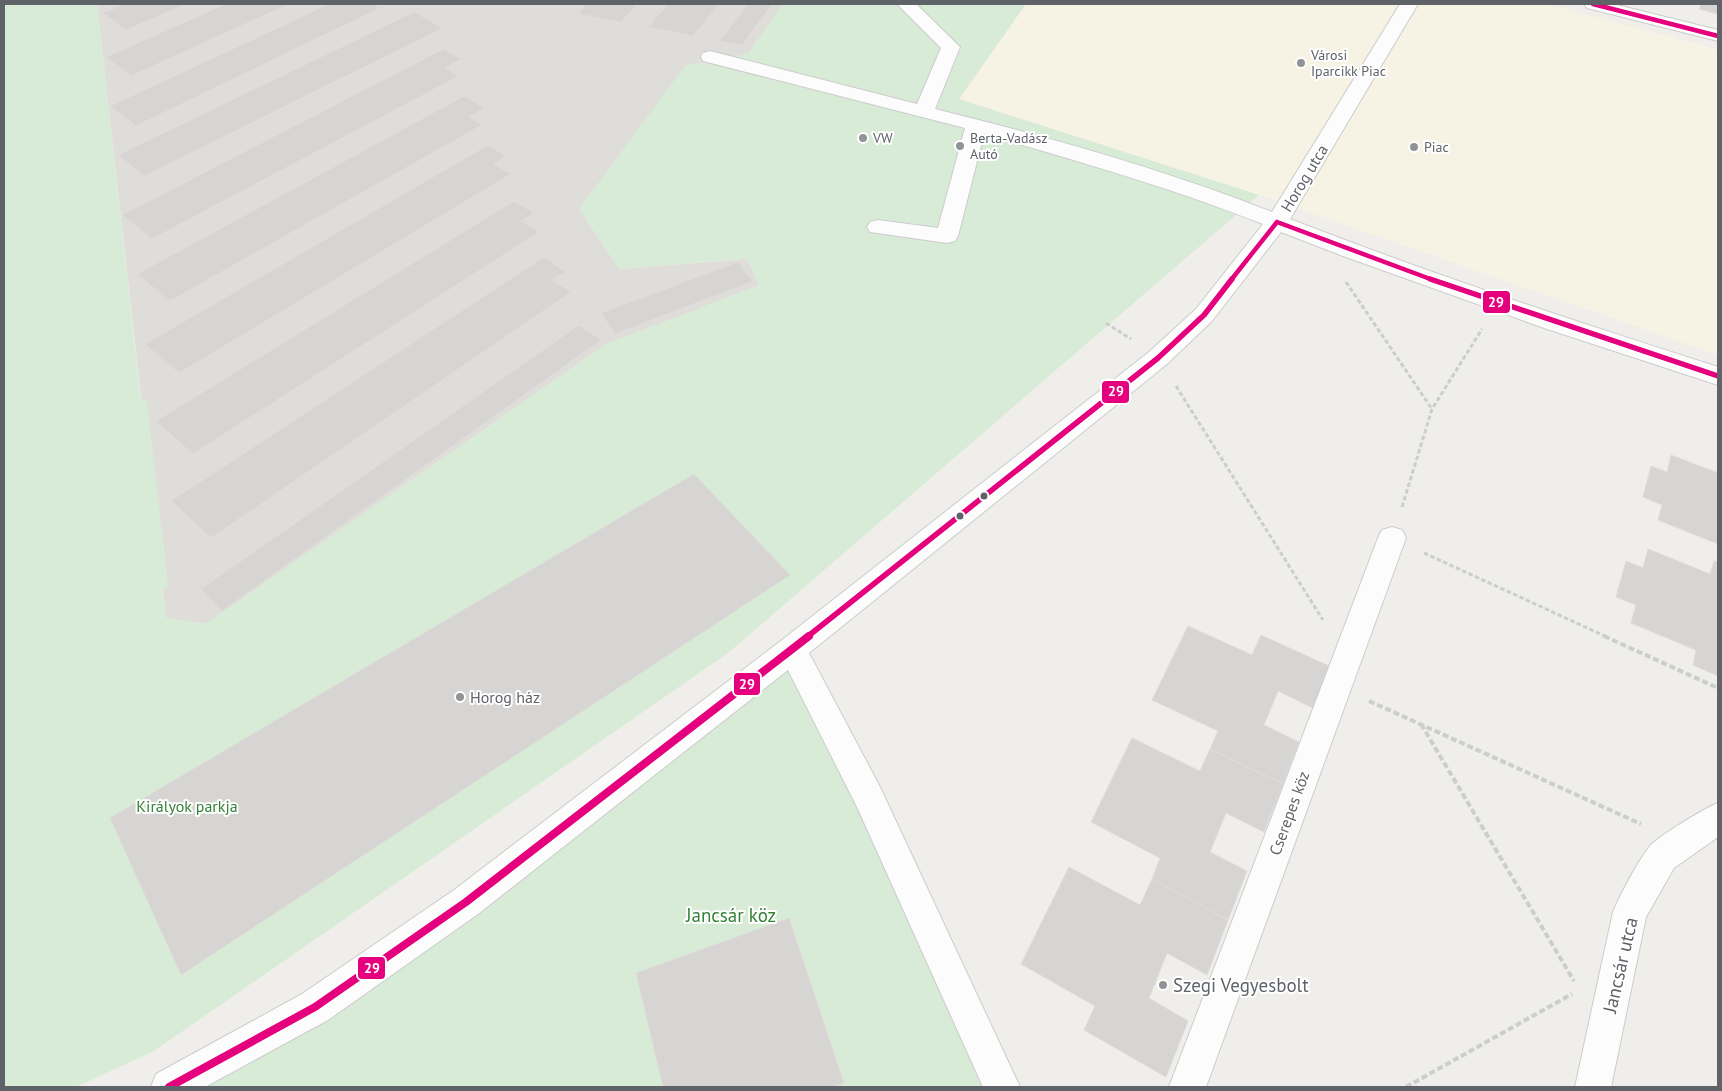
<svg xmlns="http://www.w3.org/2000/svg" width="1722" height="1091" viewBox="0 0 1722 1091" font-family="'PT Sans',sans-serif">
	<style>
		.commercial { fill: #f7f3e4 }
		.industrial { fill: #dfddda }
		.green { fill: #d8ebd6 }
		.building { fill: #d6d5d3; stroke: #deddd9 }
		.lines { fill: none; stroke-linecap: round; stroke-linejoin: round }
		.minor-casing { stroke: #cbcccc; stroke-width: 2 }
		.path-far1 { stroke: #cacfcc; stroke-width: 3; stroke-dasharray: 4.5 2.5; stroke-linecap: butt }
		.path { stroke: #cacfcc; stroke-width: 4; stroke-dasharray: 6 3; stroke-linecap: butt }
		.minor { fill: #fdfcfc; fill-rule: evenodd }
		.bus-1-far2-casing { stroke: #fff; stroke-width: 7 }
		.bus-1-far1-casing { stroke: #fff; stroke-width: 9 }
		.bus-1-casing { stroke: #fff; stroke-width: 11 }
		.bus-1-far2 { stroke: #e5007d; stroke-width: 4.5 }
		.bus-1-far1 { stroke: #e5007d; stroke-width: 5.5 }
		.bus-1 { stroke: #e5007d; stroke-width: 8 }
		.poi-dot { fill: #919496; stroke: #fff; stroke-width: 2 }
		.bus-dot { fill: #5f6368; stroke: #fff; stroke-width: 2 }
		.labels { text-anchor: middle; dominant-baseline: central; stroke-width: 4; stroke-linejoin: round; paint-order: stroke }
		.far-poi-label { font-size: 14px; fill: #5f6368; stroke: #fff; text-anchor: start }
		.street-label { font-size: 16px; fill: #5f6368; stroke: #fff }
		.poi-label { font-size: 16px; fill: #5f6368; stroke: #fff; text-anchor: start }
		.park-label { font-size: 16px; fill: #348238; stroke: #fff }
		.near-park-label { font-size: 19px; fill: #348238; stroke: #fff }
		.near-street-label { font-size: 19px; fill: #5f6368; stroke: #fff }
		.near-poi-label { font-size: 19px; fill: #5f6368; stroke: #fff; text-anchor: start }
		.line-badge { stroke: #fff; stroke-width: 2 }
		.badge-label { font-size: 14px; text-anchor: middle; font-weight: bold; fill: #fff }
	</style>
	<rect width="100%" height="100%" fill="#efeeea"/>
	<!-- commercial -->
	<path class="commercial" d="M1026 4H1546L1718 49V355L1259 195 959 99Z"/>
	<!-- industrial -->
	<path class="industrial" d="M97 4H783L748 54 685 66 619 269 747 259 760 285 605 345 206 624 166 618Z"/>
	<!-- green -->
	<path class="green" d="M4 4H97L141 401 147 400 168 586 162 589 166 618 206 624 605 345 759 285 747 259 619 269 579 209 685 66 748 54 783 4H1026L959 99 1259 195 728 653 154 1051 76 1087H4Z
		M792 649 869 798 1002 1087H169L316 1007Z"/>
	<!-- building -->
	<path class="building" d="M125 4H186L126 30 103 13Z
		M226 4H289L131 76 106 57Z
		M329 4 355 5 372 4 380 8 136 126 110 106Z
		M587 4H637L621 22 578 14Z
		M668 4H719L693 36 648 27Z
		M748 4H772L742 45 720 41Z
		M1701 4H1718V14L1699 9Z
		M414 12 443 28 145 176 118 155Z
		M443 49 461 59 445 68 459 76 152 239 122 215Z
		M464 96 484 108 469 117 482 125 170 301 137 274Z
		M488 145 506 156 494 164 511 174 179 373 145 344Z
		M514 201 534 213 521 221 539 232 193 454 156 421Z
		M544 257 565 272 552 280 571 292 211 538 171 501Z
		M738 262 753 281 615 334 601 313Z
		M579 325 601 340 222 611 201 589Z
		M1671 455 1718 473V544L1658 520 1662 505 1643 497 1651 466 1667 472Z
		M694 474 790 575 181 975 110 818Z
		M1648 549 1710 574 1714 561 1718 562V676L1693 665 1696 650 1631 623 1636 605 1616 597 1626 561 1643 568Z
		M1188 626 1252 655 1261 635 1329 666 1313 708 1278 691 1264 725 1299 742 1283 784 1210 749 1218 731 1152 700Z
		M1132 738 1200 771 1210 749 1283 784 1264 832 1226 813 1210 852 1247 871 1228 920 1152 879 1160 858 1091 822Z
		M1069 867 1140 905 1152 879 1228 920 1207 975 1167 953 1149 998 1188 1021 1166 1077 1084 1030 1095 1006 1021 964Z
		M789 918 844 1083 833 1087H663L636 973Z"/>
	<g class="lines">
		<defs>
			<path id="minor" d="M897 4H916L960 47 935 109C1049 137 1163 169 1272 212L1400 4H1418L1290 219C1431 274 1574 321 1718 367V385L1544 328 1343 256 1281 232 1212 321 1167 364 809 653 880 787 1020 1087H983L858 809 788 670 478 914 328 1020 205 1087H151L156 1074 302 994 454 890 782 640 1149 352 1196 309 1263 224C1172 188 1078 161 984 134L958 236 955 241 947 243 870 232 867 227 870 222 878 220 938 228 965 128 703 61 701 57 703 53 710 51 917 104 941 48Z
				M1584 4H1613L1718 30V41L1587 8Z
				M1392 527 1402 530 1406 538 1206 1087H1169L1378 538 1382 530Z
				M1718 803V837L1674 868 1646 917 1611 1087H1575L1613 912C1622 891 1636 865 1649 847 1657 837 1705 808 1718 803Z"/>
		</defs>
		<!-- minor casing -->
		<use href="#minor" class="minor-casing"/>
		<!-- path-far1 -->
		<path class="path-far1" d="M1346 282 1432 409
			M1106 323 1131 339
			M1176 386 1323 620
			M1402 507 1432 409 1482 329
			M1424 553 1607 637"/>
		<!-- path -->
		<path class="path" d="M1604 636 1718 688
			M1369 701 1641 824
			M1421 724 1574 981
			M1406 1087 1572 994"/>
		<!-- minor -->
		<use href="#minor" class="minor"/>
		<defs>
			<path id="bus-1-far2" d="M1593 4 1718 36
				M1277 222 1433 280
				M1231 280 1277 222"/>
			<path id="bus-1-far1" d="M1430 279 1718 376
				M807 637 1158 358 1204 315 1232 279"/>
			<path id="bus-1" d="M169 1087 315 1007 466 902 809 636"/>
		</defs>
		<!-- bus-1-far2 casing -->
		<use href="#bus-1-far2" class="bus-1-far2-casing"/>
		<!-- bus-1-far1 casing -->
		<use href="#bus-1-far1" class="bus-1-far1-casing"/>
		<!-- bus-1 casing -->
		<use href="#bus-1" class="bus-1-casing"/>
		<!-- bus-1-far2 -->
		<use href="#bus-1-far2" class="bus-1-far2"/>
		<!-- bus-1-far1 -->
		<use href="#bus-1-far1" class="bus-1-far1"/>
		<!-- bus-1 -->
		<use href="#bus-1" class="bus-1"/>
	</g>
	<!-- markers -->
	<g class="poi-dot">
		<circle cx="1301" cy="63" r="5"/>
		<circle cx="863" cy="138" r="5"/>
		<circle cx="960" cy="146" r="5"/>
		<circle cx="1414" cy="147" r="5"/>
		<circle cx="460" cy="697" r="5"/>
		<circle cx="1163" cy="985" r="5"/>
	</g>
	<g class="bus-dot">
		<circle cx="984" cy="496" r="4.5"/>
		<circle cx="960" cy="516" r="4.5"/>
	</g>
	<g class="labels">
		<!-- far-poi labels -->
		<g class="far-poi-label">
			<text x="1311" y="55">Városi<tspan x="1311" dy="16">Iparcikk Piac</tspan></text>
			<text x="873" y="138">VW</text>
			<text x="970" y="138">Berta-Vadász<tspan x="970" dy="16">Autó</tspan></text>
			<text x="1424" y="147">Piac</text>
		</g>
		<!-- street labels -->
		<g class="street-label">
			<text transform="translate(1304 178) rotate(-59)">Horog utca</text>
			<text transform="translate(1289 813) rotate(-70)">Cserepes köz</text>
		</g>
		<!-- poi labels -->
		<g class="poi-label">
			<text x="470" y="697">Horog ház</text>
		</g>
		<!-- park labels -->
		<g class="park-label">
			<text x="187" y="806">Királyok parkja</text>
		</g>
		<!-- near-park labels -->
		<g class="near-park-label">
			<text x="731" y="915">Jancsár köz</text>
		</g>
		<!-- near-street labels -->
		<g class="near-street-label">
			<text transform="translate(1620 965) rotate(-77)">Jancsár utca</text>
		</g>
		<!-- near-poi labels -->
		<g class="near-poi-label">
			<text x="1173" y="985">Szegi Vegyesbolt</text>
		</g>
	</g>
	<g class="line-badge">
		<rect x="1482" y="290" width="29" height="24" rx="5" fill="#e5007d"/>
		<rect x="1101" y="380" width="29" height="24" rx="5" fill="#e5007d"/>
		<rect x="733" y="672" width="28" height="24" rx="5" fill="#e5007d"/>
		<rect x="357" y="956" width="29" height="24" rx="5" fill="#e5007d"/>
	</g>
	<g class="badge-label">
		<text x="1496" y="307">29</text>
		<text x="1116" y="396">29</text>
		<text x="747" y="689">29</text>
		<text x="372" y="973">29</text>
	</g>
	<!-- border -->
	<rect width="1722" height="1091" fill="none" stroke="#5f6368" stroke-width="10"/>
</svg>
